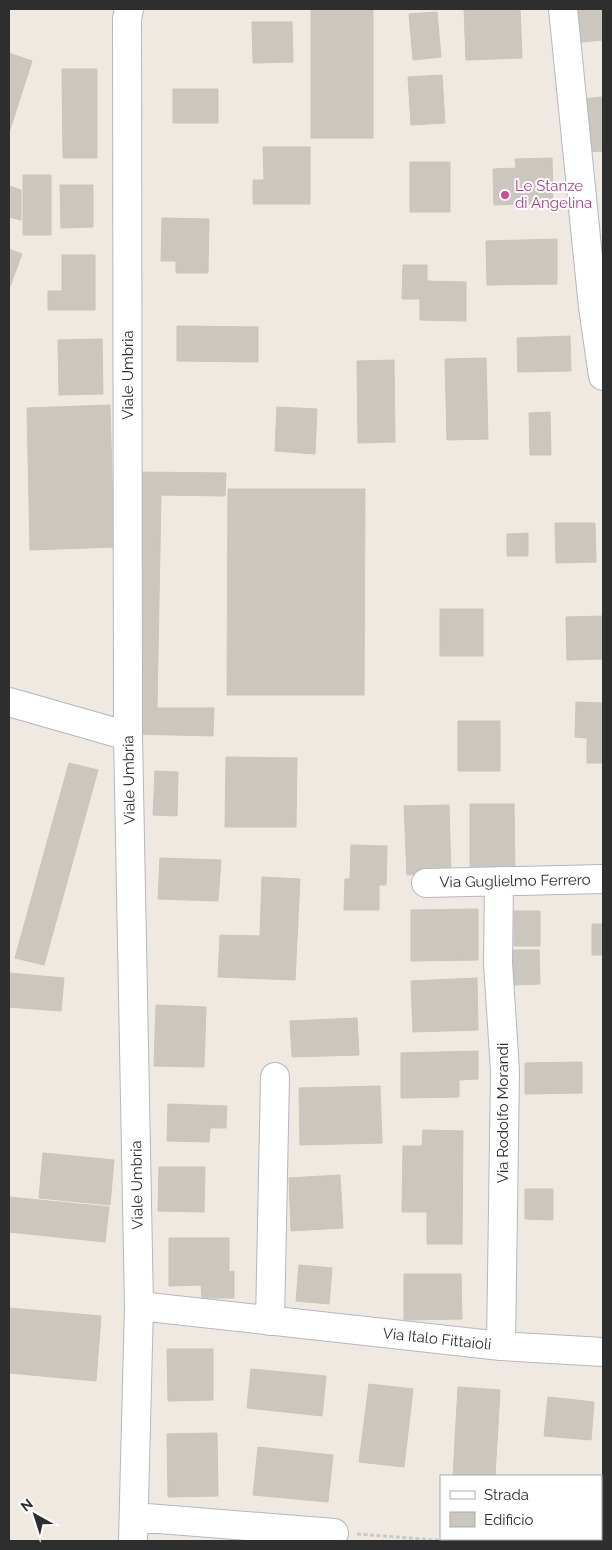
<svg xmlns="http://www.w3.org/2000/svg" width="612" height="1550" viewBox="0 0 612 1550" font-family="Raleway,sans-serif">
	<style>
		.building { fill: #cbc7bf; stroke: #cbc5ba }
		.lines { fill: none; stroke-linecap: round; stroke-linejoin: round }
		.minor-casing { stroke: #b4b7c1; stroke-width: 30 }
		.tertiary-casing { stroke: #b4b7c1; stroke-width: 30 }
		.path { stroke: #c9c9c9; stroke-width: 3; stroke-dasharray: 4 2.5; stroke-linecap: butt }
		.minor { stroke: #fff; stroke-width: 28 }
		.tertiary { stroke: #fff; stroke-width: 28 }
		.hotel-dot { fill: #d1479c; stroke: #fff; stroke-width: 2 }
		.labels { text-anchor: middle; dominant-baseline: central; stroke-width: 4; stroke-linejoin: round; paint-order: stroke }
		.hotel-label { font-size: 15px; fill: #b23c85; stroke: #fff; text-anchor: start }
		.street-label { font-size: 15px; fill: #2e2e2e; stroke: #fff }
	</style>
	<rect width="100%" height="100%" fill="#efe9e1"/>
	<!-- building -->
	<path class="building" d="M311 9H373V138H311Z
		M464 9H520L522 58 466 60Z
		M569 9H603V40L572 43Z
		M437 12 441 57 413 60 409 14Z
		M252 22H292L293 62 253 63Z
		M9 53 32 61 9 133Z
		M62 69H97V158H63Z
		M442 75 445 123 411 125 408 77Z
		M173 89H218V123H173Z
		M603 97V151L585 152 581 99Z
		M263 147H310V204H253V180H264Z
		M552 158 553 203 494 205 493 169 516 168 515 159Z
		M410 162H450V212H410Z
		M23 175H51V235H23Z
		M60 185H93V227L61 228Z
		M9 186 21 190V220L9 217Z
		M162 218 209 219 208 273H176V261H161Z
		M557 239V284L487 285 486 241Z
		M9 249 22 254 9 289Z
		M62 255H95V310H48V291H62Z
		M403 265H427V281L466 282V321L420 320V299H402Z
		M177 326 258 327V362L177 361Z
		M570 336 571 371 518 372 517 338Z
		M102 339 103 394 59 395 58 340Z
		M486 358 488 439 447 440 445 359Z
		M394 360 395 442 358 443 357 361Z
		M110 405 114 547 30 550 27 408Z
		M277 407 317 409 315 454 275 451Z
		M550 412 551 455H530L529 413Z
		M137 472 226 473 225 496 161 495 157 708H214L213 736 132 734Z
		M228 489H365L364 695H227Z
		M555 523H595L596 562 556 563Z
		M528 533V556H507V534Z
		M440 609H483V656H440Z
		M603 616V659L567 660 566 617Z
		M576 702 603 703V763H587V738L575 737Z
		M458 721H500V771H458Z
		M226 757 297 758 296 827H225Z
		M69 763 98 770 44 965 15 958Z
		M155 771 178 772 177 816 153 815Z
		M470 804H514L515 874H470Z
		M449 805 451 873 407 875 404 806Z
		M351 845 387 846 386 885H379V910H344L345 879H350Z
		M160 858 221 860 218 901 158 899Z
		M262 877 300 879 295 980 218 977 220 935 260 936Z
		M478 909V960L411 961V910Z
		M514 911H540V946H514Z
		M592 924H603V955H592Z
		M513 950H539L540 984 514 985Z
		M9 973 64 978 61 1011 9 1007Z
		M477 978 478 1030 413 1032 411 981Z
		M156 1005 206 1007 204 1067 154 1066Z
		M357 1018 359 1055 292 1057 290 1021Z
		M478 1051V1079L459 1080V1097L401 1098V1053Z
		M582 1062V1093L525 1094V1063Z
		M380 1086 382 1143 300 1145 299 1088Z
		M168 1104 227 1106 226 1128H210L209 1142 167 1141Z
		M423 1130 463 1131 462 1244H427V1212H402L403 1146H422Z
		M43 1153 114 1160 110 1205 39 1198Z
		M159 1167H205L204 1212 158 1211Z
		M340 1175 343 1228 291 1231 289 1178Z
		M525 1189H553V1220L525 1219Z
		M9 1197 109 1207 105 1242 9 1232Z
		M169 1238H229V1272L234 1271V1298H202L201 1285 169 1286Z
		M299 1265 332 1268 329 1304 296 1301Z
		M404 1274H461L462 1319 404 1320Z
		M9 1308 101 1316 96 1381 9 1373Z
		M167 1349H213V1400L168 1401Z
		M251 1369 326 1376 322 1416 247 1408Z
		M369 1384 413 1389 404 1467 359 1462Z
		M458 1387 500 1390 495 1476H453Z
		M548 1397 594 1402 591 1440 544 1436Z
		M217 1433 218 1496 168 1497 167 1434Z
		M258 1447 333 1455 328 1502 253 1495Z"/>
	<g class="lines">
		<defs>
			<path id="minor" d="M129 9 127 19 128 736 139 1306 133 1541
				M9 702 128 736
				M499 881 498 963 505 1071 501 1346
				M426 883 603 879
				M139 1306 501 1346 603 1352
				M270 1321 275 1077
				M134 1517 334 1533"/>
			<path id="tertiary" d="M563 9 593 307 603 376"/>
		</defs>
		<!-- minor casing -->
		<use href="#minor" class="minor-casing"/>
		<!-- tertiary casing -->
		<use href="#tertiary" class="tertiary-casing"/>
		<!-- path -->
		<path class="path" d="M357 1534 449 1541"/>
		<!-- minor -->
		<use href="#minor" class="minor"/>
		<!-- tertiary -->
		<use href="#tertiary" class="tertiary"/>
	</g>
	<!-- markers -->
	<circle class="hotel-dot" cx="505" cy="195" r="5"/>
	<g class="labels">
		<!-- hotel labels -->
		<g class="hotel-label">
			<text x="515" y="186">Le Stanze<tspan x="515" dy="17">di Angelina</tspan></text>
		</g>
		<!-- street labels -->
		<g class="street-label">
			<text transform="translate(128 375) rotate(-90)">Viale Umbria</text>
			<text transform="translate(129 780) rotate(-91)">Viale Umbria</text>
			<text transform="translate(515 881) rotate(-1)">Via Guglielmo Ferrero</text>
			<text transform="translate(503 1113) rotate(-90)">Via Rodolfo Morandi</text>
			<text transform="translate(137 1185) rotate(-91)">Viale Umbria</text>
			<text transform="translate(437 1339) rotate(6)">Via Italo Fittaioli</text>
		</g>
	</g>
	<!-- border -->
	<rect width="612" height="1550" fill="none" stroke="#2e2e2e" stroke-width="20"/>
	<!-- legend -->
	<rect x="440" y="1475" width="162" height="65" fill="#ffffff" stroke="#ababab"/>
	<rect x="450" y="1491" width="25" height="8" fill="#ffffff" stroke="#ababab"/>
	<text x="484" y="1500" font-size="15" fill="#2e2e2e">Strada</text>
	<rect x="450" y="1512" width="25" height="15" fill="#cbc7bf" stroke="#ababab"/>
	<text x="484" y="1525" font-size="15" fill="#2e2e2e">Edificio</text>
	<!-- north arrow -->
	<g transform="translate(35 1515) rotate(321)" stroke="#ffffff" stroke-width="4" paint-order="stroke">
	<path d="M0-4L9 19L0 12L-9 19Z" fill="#2e2e2e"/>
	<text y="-8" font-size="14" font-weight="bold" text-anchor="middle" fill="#2e2e2e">N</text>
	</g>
</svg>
